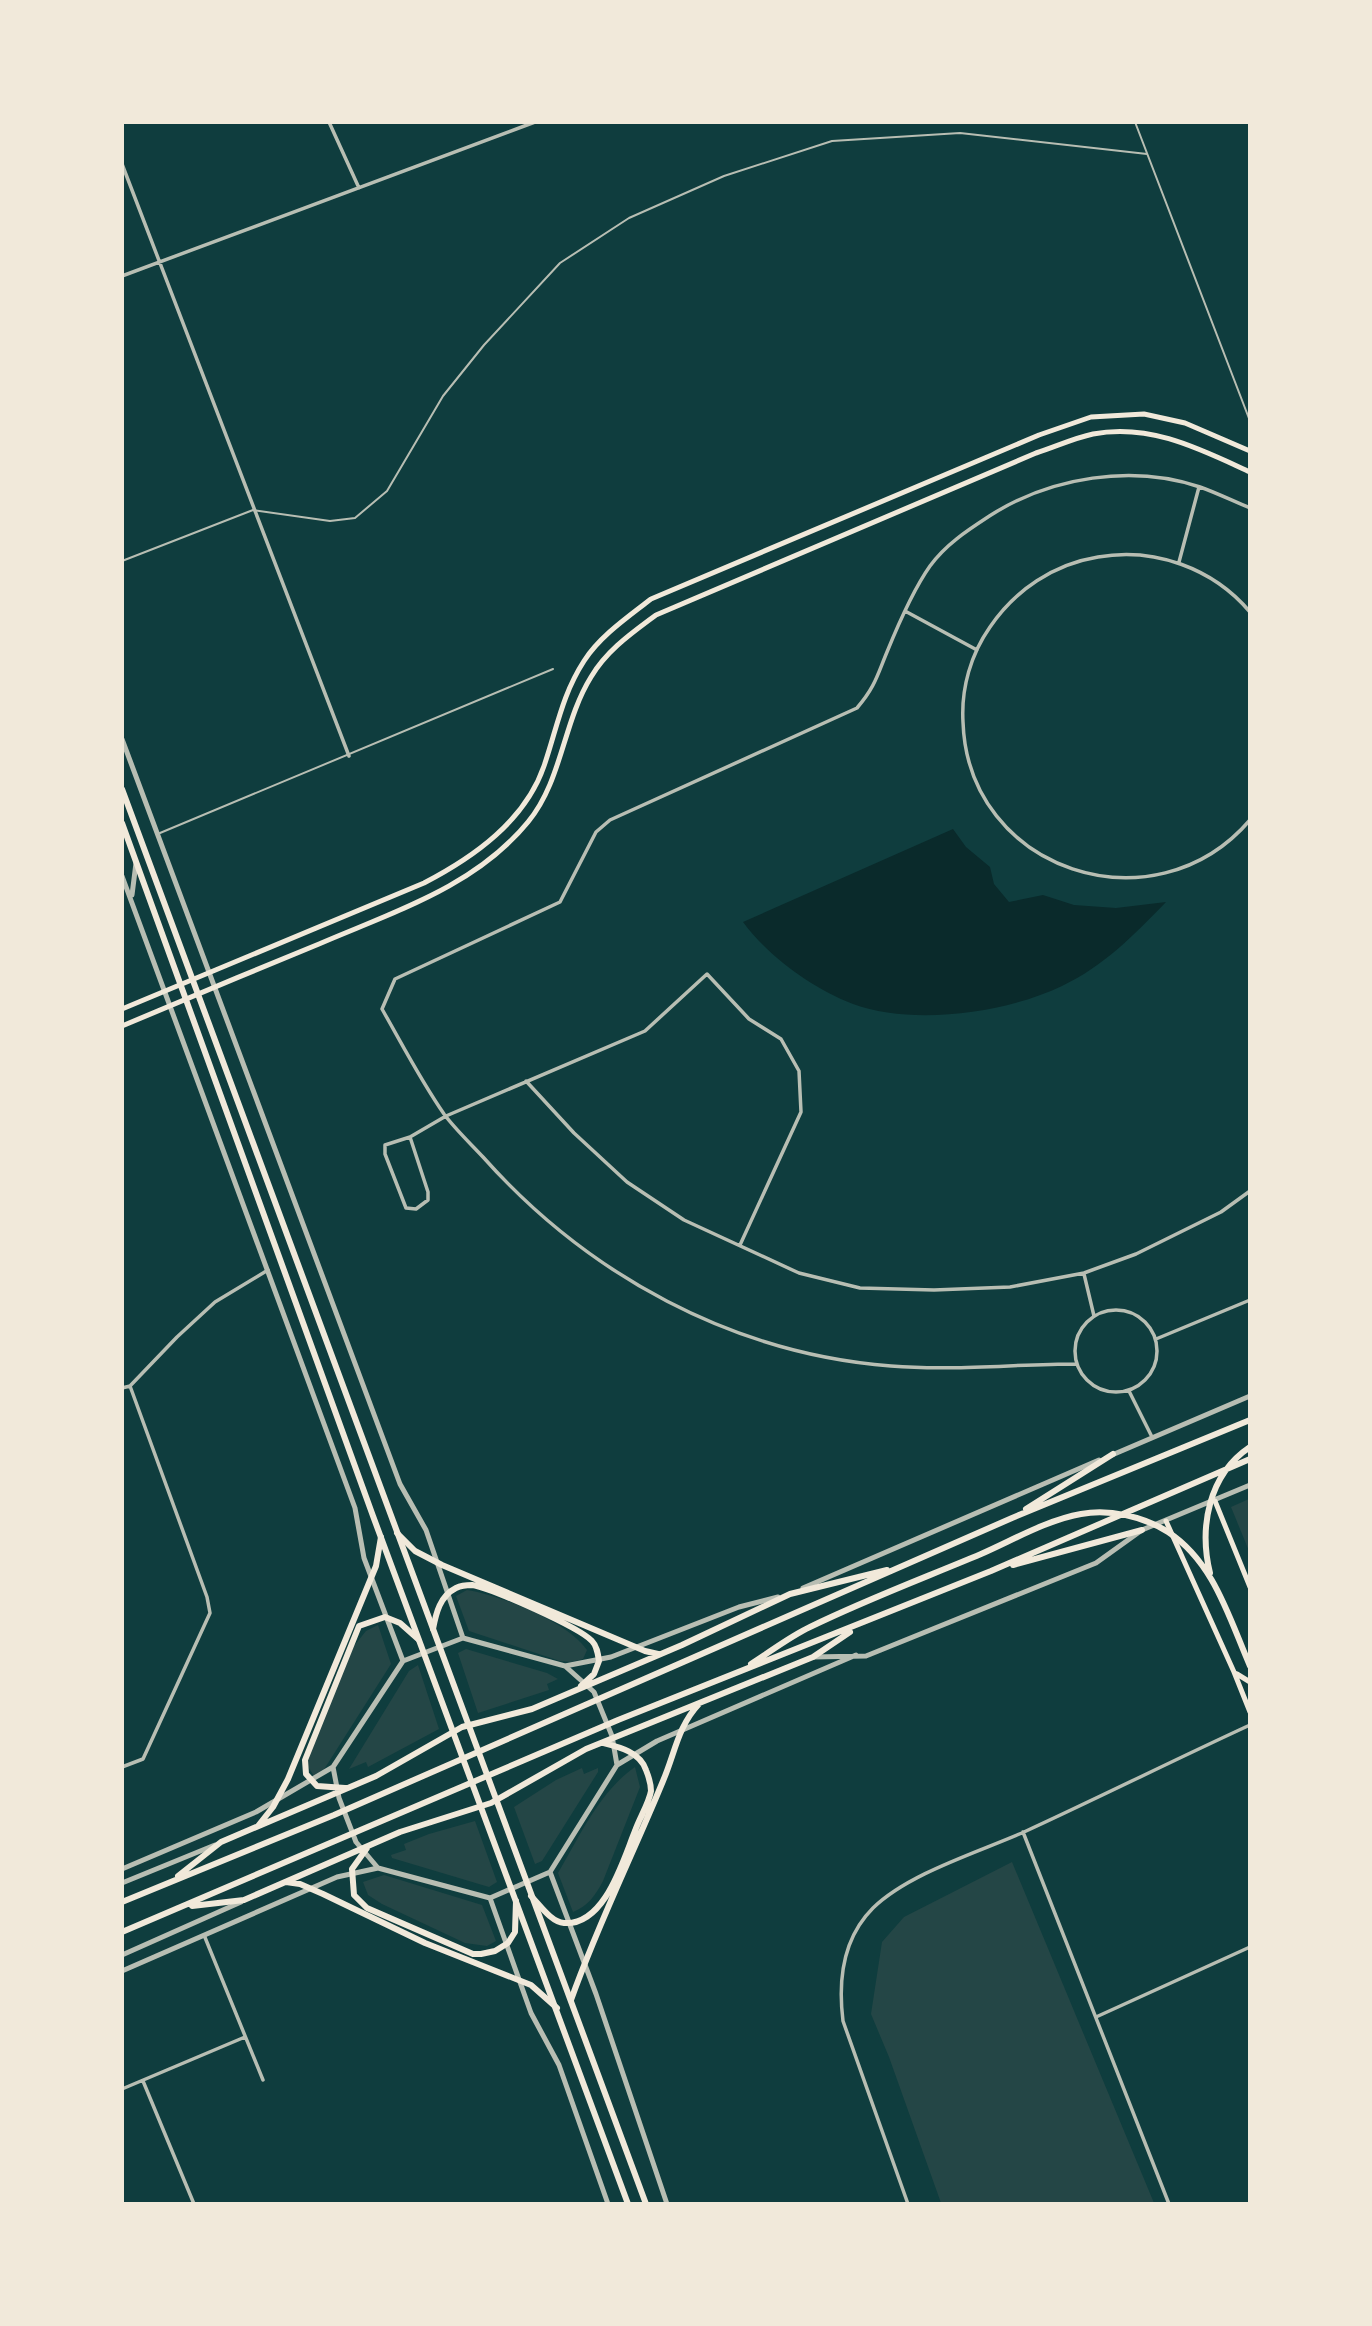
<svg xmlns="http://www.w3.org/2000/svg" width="1372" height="2326" viewBox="0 0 1372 2326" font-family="'Alegreya Sans',sans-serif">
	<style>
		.green { fill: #244646 }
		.water { fill: #0a2a2b }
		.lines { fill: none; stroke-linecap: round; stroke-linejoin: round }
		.service { stroke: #b8beb3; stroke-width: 2 }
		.minor { stroke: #b8beb3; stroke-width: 3.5 }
		.tertiary { stroke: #b8beb3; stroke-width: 5 }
		.secondary { stroke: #f1e9da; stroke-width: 5 }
		.primary { stroke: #f1e9da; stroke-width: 6 }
		.trunk { stroke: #f1e9da; stroke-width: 6 }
	</style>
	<rect width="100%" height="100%" fill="#0f3d3e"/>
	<!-- green -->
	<path class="green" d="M1249 1499V1551L1231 1507Z
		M467 1590C500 1595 568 1622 587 1650L583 1659 571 1662 560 1661 469 1631 456 1596Z
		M378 1625 391 1664 323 1771 314 1776 307 1765 308 1753 354 1646 366 1631Z
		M466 1649 547 1673 558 1679 547 1684 549 1690 478 1713 458 1653Z
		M418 1665 439 1729 368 1767 366 1762 349 1769 409 1671Z
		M635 1767 640 1787 603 1881C595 1896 588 1906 573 1912L558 1873C580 1836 599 1792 635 1767Z
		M582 1768 584 1774 598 1768V1772L542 1861 535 1864 514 1807 556 1780Z
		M475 1821 497 1882 489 1887 392 1858 391 1855 406 1850 404 1844 429 1834Z
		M1012 1862 1154 2203H941L889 2057 871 2014 882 1942 904 1917Z
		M384 1875 482 1905 496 1941 487 1946 465 1943 382 1904 368 1895 363 1882Z"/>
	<!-- water -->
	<path class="water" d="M953 829 966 847 990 867 994 884 1009 902 1043 895 1074 905 1116 908 1166 902C1134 935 1104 966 1062 986 1006 1013 913 1026 853 1004 812 988 769 957 743 922Z"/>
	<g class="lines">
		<!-- service -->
		<path class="service" d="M1135 122 1250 421
			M122 561 253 510 330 521 355 518 387 491 443 396 484 345 560 263 629 218 724 176 832 141 960 133 1147 154
			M160 833 553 669"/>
		<!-- minor -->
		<path class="minor" d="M329 122 359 188
			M122 164 349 756
			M122 276 535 122
			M1179 562 1199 487
			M905 611 977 650
			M1250 612C1213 568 1154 547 1098 557 1054 564 1015 590 990 627 971 654 961 688 963 722 968 871 1154 932 1250 820
			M526 1081 574 1133 627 1182 684 1220 799 1273 860 1288 934 1290 1010 1287 1084 1273 1136 1254 1221 1212 1250 1191
			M410 1137 428 1192V1200L416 1209 406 1208 385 1154V1145L410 1137 446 1116 645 1031 707 974 749 1019 781 1039 799 1071 801 1112 740 1245
			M1084 1274 1094 1316
			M1075 1351a41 41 0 1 1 82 0a41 41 0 1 1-82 0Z
			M1156 1339 1250 1300
			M1076 1364C1015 1364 953 1371 891 1366 733 1354 588 1275 483 1157 470 1143 455 1129 444 1114 421 1081 402 1044 382 1009L395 979 560 902 596 832 610 820 857 708C875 687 877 676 887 652 898 625 913 590 930 566 946 544 968 530 991 515 1051 477 1132 464 1200 487 1217 493 1233 501 1250 508
			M122 1388 130 1386 177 1337 215 1302 268 1270
			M1129 1391 1152 1437
			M122 1767 143 1759 210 1613 207 1597 130 1386
			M1023 1832 1169 2204
			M204 1935 263 2080
			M1096 2017 1250 1947
			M143 2081 194 2204
			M122 2089 245 2037
			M908 2204 843 2021C838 1981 843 1938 873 1908 909 1873 979 1852 1024 1832 1100 1797 1174 1760 1250 1725"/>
		<!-- tertiary -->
		<path class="tertiary" d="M122 739 400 1484 426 1530 463 1638
			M122 876 355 1508 364 1558 403 1661
			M132 895 136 863
			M1112 1455 1250 1396
			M803 1588 1099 1460
			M813 1657 866 1656 1096 1563 1142 1530 1250 1485
			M565 1666 611 1657 739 1607 778 1597
			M333 1767 339 1798 356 1842 378 1868
			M122 1869 256 1812 333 1767 403 1661 463 1638 565 1666 594 1692 612 1736 617 1765
			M550 1872 596 1994 667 2204
			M122 1883 215 1845
			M490 1898 531 2013 559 2065 608 2204
			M122 1955 241 1902
			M122 1971 337 1877 378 1868 490 1898 550 1872 617 1765 657 1741 856 1655"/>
		<!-- secondary -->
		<path class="secondary" d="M122 1009 424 883C474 857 525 821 544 766 557 728 562 695 584 661 600 636 628 617 651 599L1039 435 1091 417 1144 414 1185 423 1250 451
			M122 1026C188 998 253 971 319 944 393 912 475 887 528 822 562 781 563 722 591 677 607 650 632 633 656 615L1036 453C1055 447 1074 438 1093 434 1150 423 1200 449 1250 472
			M1215 1501 1250 1587
			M1166 1521 1234 1672 1250 1712
			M1237 1674 1250 1682"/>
		<!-- primary -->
		<path class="primary" d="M122 789 646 2204
			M122 823 373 1516 628 2204"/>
		<!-- trunk -->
		<path class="trunk" d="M1026 1509 1113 1454
			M397 1533 415 1551 442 1565 645 1651 658 1654
			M1013 1565 1142 1530
			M1210 1573C1199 1528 1208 1475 1250 1447
			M433 1629C436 1613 440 1596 456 1588 460 1586 468 1585 472 1585 491 1588 579 1627 592 1641 597 1646 598 1654 599 1661L594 1674 581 1686
			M751 1664C770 1652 789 1637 810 1627 865 1600 924 1578 981 1554 1013 1540 1047 1520 1081 1514 1109 1509 1143 1516 1168 1532 1214 1562 1229 1618 1250 1666
			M345 1788 317 1786 306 1774 305 1760 359 1626 385 1617 400 1623 418 1639
			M258 1826 273 1807 288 1779 376 1566 381 1537
			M367 1848 352 1869 354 1895 367 1908 473 1954H481L495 1951 508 1943 515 1932 516 1901
			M178 1876 221 1842 376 1776 462 1727 532 1709 682 1645 790 1594 887 1570
			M286 1882 300 1884 323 1894 425 1943 531 1985 557 2008
			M531 1896C540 1905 551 1922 564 1923 605 1926 623 1860 635 1831 639 1819 649 1803 651 1791 651 1785 648 1775 646 1770 640 1752 619 1747 603 1743
			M122 1902 334 1815 1012 1518 1250 1420
			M192 1906 244 1900 400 1832 491 1803 586 1749 813 1657 850 1632
			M122 1932 618 1720 991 1571 1250 1459
			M571 2000C597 1926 633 1854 663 1781 675 1753 678 1726 699 1704"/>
	</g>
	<!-- border -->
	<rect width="1372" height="2326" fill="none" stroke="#f1e9da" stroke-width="248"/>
</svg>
